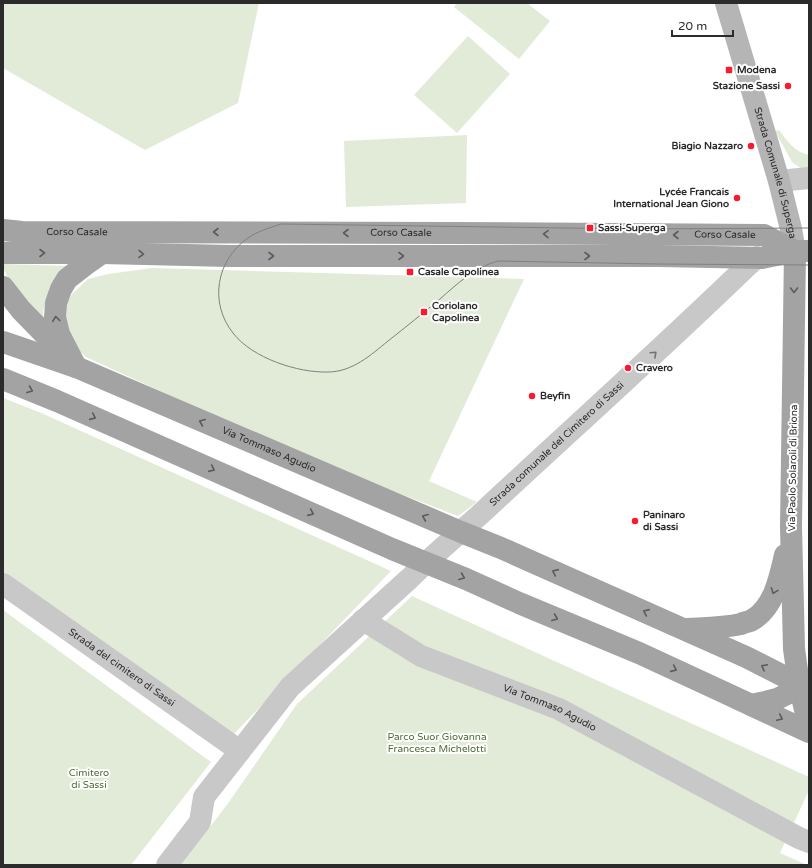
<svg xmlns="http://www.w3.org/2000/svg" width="812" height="868" viewBox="0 0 812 868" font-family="'Varela Round',sans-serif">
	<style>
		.green { fill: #e2ebd7 }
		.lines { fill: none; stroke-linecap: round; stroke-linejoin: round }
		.street { stroke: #c8c8c8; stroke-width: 22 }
		.secondary { stroke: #b5b5b5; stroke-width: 22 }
		.primary { stroke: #a3a3a3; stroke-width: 22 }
		.tram { stroke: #808080; stroke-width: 1 }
		.oneway { stroke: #5b5b5b }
		.oneway2 { stroke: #727272 }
		.poi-dot { fill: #f41c2e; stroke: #fff; stroke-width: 1.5 }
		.labels { text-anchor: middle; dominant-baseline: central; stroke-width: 4; stroke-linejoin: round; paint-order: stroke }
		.poi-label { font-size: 10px; font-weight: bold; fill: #2b2b2b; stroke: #fff; text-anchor: start }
		.street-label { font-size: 10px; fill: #2b2b2b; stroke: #fff }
		.park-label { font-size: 10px; fill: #4f6a36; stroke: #fff }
	</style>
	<rect width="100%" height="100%" fill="#fff"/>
	<!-- green -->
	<path class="green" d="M3 3H259L238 103 145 150 3 68Z
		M457 3H527L550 21 519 59 454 7Z
		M468 36 510 74 457 133 414 95Z
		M779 130C787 141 795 152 809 155V170L802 169 792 162 775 131Z
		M467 135 466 203 346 207 344 141Z
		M3 264 68 266 47 296 43 312 45 328 18 296 3 268Z
		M152 268 524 279 429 481 477 502 458 516 302 456 86 357 72 344 64 308 72 294 88 279 108 274Z
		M3 398 39 412 391 571 232 736 3 579Z
		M412 596 809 777V790L780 853 807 865H181L229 802 297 704Z
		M3 610 211 762 131 865H3Z"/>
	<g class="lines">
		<!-- street -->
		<g class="street">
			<path d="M779 181 809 178"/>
			<path id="s1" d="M3 584 240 751"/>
			<path id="s2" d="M363 620 421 656 559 709 799 838 809 842"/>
			<path id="s3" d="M167 865 200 822 204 797 290 687 410 578C434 554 460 533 485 510 571 430 658 352 743 270L757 257"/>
		</g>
		<!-- secondary -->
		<path class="secondary" id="s4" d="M726 3 779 181 791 229 795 251"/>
		<!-- primary -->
		<g class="primary">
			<path id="s5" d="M3 230 22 232 452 233 764 235 795 251"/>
			<path d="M795 251 791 527 794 649 799 684 809 727"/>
			<path d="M3 253H102L229 256H659L762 258 795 251H809"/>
			<path d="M3 287 21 310 63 353"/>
			<path id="s6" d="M3 342 76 367 461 532 501 548 746 657 809 689"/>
			<path d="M76 367 59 334 55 317 56 303 61 289 67 279 85 265 102 253"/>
			<path d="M3 379 57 401 392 549 466 579 519 603 639 653 719 690 809 732"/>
			<path d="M688 629C707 628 723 628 741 624 744 622 749 622 752 620 774 608 780 577 785 555"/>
			<path d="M751 705 765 702 777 699 787 694 799 684 809 680"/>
		</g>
		<!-- tram -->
		<path class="tram" d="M809 228 639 229 281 224C269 228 258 231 248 238 216 260 209 303 233 333 252 358 298 373 328 372 352 372 371 355 388 341 406 327 423 313 440 299 457 284 475 267 498 261L657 264 809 265"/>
	</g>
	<!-- one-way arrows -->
	<defs><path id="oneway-chevron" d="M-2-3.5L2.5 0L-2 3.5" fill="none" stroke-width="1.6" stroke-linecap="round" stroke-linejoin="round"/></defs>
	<g class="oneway">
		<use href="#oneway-chevron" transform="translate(216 232) rotate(-180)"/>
		<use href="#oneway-chevron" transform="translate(346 233) rotate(180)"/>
		<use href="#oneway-chevron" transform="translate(546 234) rotate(-179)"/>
		<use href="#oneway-chevron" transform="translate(676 235) rotate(-180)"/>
		<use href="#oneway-chevron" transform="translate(42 253)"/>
		<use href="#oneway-chevron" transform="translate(141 254) rotate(1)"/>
		<use href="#oneway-chevron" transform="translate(271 256)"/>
		<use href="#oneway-chevron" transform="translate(401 256)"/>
		<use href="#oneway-chevron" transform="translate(587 256)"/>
		<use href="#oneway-chevron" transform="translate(794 290) rotate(90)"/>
		<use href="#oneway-chevron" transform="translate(56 319) rotate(-97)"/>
		<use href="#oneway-chevron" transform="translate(30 390) rotate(22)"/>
		<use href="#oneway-chevron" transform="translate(93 417) rotate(24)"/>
		<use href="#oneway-chevron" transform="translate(202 422) rotate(-157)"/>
		<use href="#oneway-chevron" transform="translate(212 469) rotate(24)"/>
		<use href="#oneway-chevron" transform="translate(311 513) rotate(24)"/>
		<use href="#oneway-chevron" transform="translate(425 517) rotate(-157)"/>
		<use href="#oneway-chevron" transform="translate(555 572) rotate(-156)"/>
		<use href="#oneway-chevron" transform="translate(462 577) rotate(22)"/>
		<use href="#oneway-chevron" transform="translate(774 591) rotate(111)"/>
		<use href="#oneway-chevron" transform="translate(646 612) rotate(-156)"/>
		<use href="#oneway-chevron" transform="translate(555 618) rotate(23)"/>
		<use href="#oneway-chevron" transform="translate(764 667) rotate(-153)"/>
		<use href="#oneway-chevron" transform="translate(674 669) rotate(24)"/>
		<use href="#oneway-chevron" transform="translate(780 718) rotate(25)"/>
	</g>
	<use class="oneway2" href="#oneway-chevron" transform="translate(654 354) rotate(-43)"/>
	<!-- markers -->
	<g class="poi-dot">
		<rect x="725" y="66" width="8" height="8" rx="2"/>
		<circle cx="788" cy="86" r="4"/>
		<circle cx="751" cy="146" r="4"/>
		<circle cx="737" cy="198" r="4"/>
		<rect x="586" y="224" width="8" height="8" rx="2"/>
		<rect x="406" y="268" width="8" height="8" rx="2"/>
		<rect x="420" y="308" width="8" height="8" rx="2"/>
		<circle cx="628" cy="368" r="4"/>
		<circle cx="532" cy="396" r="4"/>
		<circle cx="635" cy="521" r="4"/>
	</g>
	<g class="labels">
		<!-- poi labels -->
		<g class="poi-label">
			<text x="737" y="70">Modena</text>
			<text x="780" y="86" text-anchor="end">Stazione Sassi</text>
			<text x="743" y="146" text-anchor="end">Biagio Nazzaro</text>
			<text x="729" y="192" text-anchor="end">Lycée Francais<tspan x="729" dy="12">International Jean Giono</tspan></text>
			<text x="598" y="228">Sassi-Superga</text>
			<text x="418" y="272">Casale Capolinea</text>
			<text x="432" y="306">Coriolano<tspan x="432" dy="12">Capolinea</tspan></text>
			<text x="636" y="368">Cravero</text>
			<text x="540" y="396">Beyfin</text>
			<text x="643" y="515">Paninaro<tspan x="643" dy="12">di Sassi</tspan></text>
		</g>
		<!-- street labels -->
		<g class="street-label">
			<text stroke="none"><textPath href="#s4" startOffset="177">Strada Comunale di Superga</textPath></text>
			<text stroke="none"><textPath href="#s5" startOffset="74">Corso Casale</textPath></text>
			<text stroke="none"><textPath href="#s5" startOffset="398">Corso Casale</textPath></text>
			<text stroke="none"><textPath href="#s5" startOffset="722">Corso Casale</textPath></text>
			<text stroke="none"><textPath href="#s3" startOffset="580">Strada comunale del Cimitero di Sassi</textPath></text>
			<text stroke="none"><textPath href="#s6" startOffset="287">Via Tommaso Agudio</textPath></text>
			<text transform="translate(793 468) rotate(-89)">Via Paolo Solaroli di Briona</text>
			<text stroke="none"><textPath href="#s1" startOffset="145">Strada del cimitero di Sassi</textPath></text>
			<text stroke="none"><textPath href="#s2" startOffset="207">Via Tommaso Agudio</textPath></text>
		</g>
		<!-- park labels -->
		<g class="park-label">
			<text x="437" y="737">Parco Suor Giovanna<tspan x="437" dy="12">Francesca Michelotti</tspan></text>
			<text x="89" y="773">Cimitero<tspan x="89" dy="12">di Sassi</tspan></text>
		</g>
	</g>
	<!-- border -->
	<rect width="812" height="868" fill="none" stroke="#2b2b2b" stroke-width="8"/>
	<!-- scale -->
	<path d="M672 30v6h61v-6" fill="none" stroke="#2b2b2b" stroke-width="2"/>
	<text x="678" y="30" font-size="12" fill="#2b2b2b" stroke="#ffffff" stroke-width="3" paint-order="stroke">20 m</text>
</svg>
